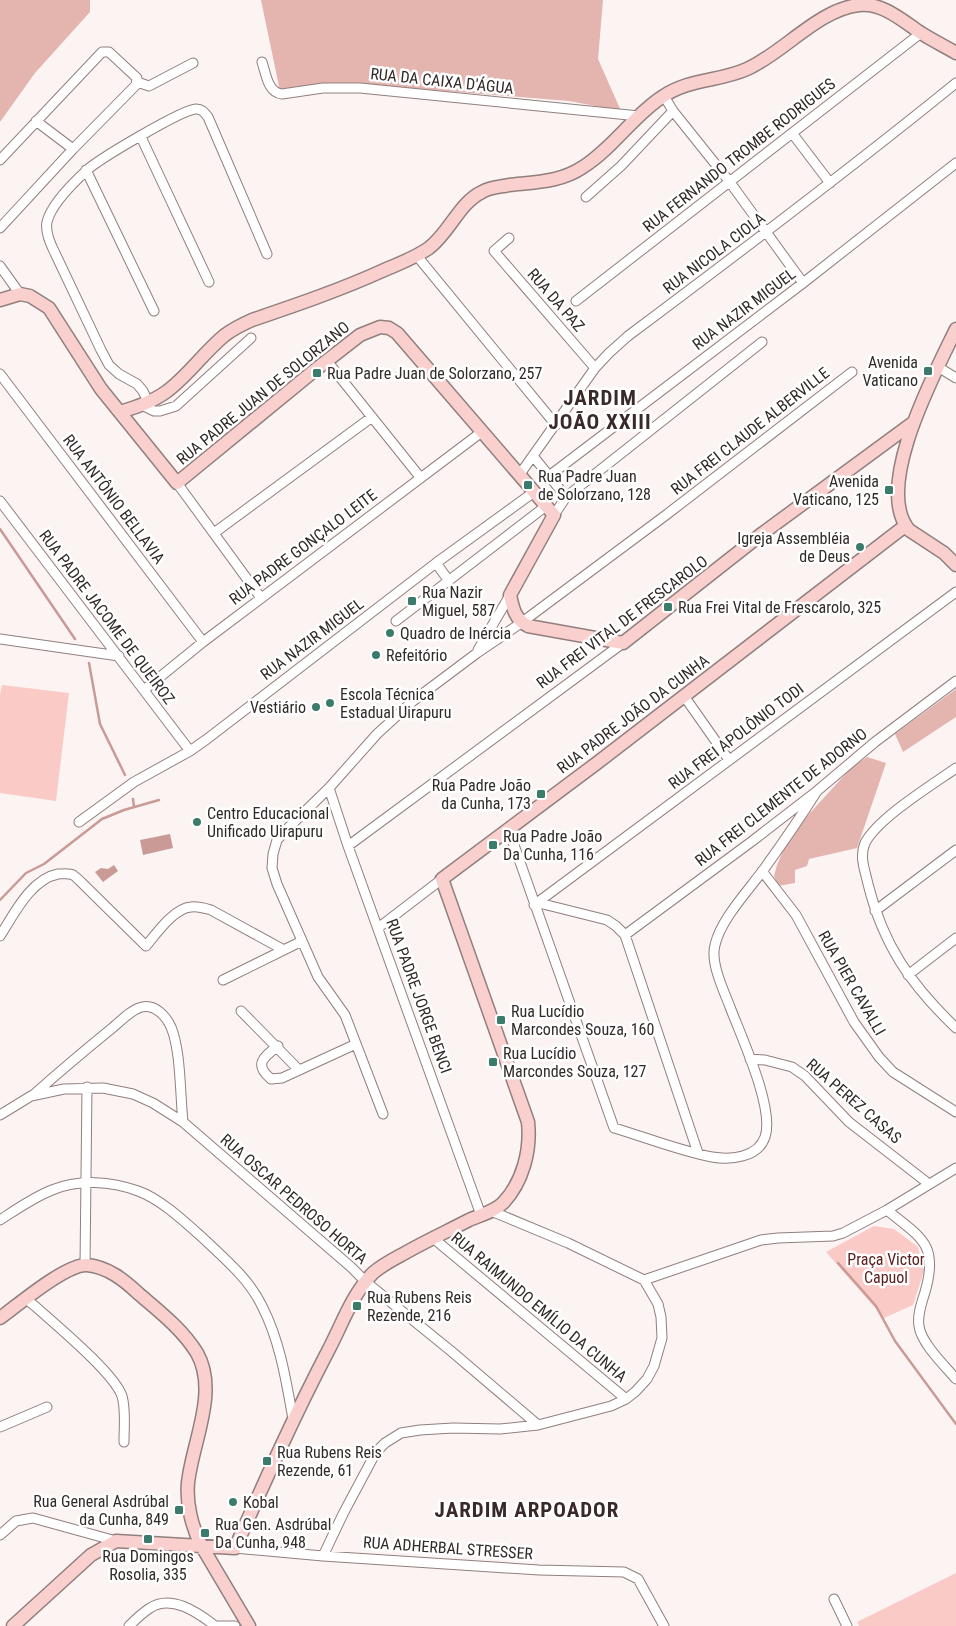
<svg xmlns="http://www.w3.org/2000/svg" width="956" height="1626" viewBox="0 0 956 1626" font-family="'Roboto Condensed',sans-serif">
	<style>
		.green { fill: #f9cac6 }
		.forest { fill: #e4b4af }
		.water { fill: #c99a96 }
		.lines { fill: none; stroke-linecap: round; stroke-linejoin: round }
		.stream { stroke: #c99a96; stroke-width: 2.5 }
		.street-casing { stroke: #907f7d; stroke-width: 11 }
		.secondary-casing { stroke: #907f7d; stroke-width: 15 }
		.street { stroke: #fff; stroke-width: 9 }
		.secondary { stroke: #fad0cf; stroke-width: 12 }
		.poi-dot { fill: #3a7b6b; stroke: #fff; stroke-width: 2 }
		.labels { text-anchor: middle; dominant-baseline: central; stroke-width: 5; stroke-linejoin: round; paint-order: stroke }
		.street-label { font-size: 16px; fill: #322a29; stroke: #fff }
		.poi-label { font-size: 16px; fill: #322a29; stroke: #fff; text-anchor: start }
		.park-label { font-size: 16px; fill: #5a201e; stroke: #fff }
		.district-label { font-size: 21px; font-weight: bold; letter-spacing: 1px; fill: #392a29; stroke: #fff }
	</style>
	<rect width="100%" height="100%" fill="#fcf4f3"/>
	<!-- green -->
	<path class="green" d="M2 685 69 693 56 801 0 793V695Z
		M874 1226 894 1229 918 1247 924 1271 913 1305 884 1318 826 1252Z
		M956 1573V1626H859L857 1622Z"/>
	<!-- forest -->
	<path class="forest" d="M0 0H90V12L35 73 0 122Z
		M261 0H603L598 59 621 111 569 101 345 83 281 96Z
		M956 689V717L903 752 895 734Z
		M867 757 886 763 857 848 809 859 807 866 795 870V883L778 886 774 876 777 865 783 851 800 824 850 769Z"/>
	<!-- water -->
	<path class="water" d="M170 834 173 848 143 855 140 840Z
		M114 865 118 871 103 882 95 872 101 868 108 869Z"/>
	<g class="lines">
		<!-- stream -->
		<path class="stream" d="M0 529 75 639
			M89 663 100 724 125 775
			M133 799 134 807
			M0 900 26 873 44 864 102 819 124 810 159 800
			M838 1263 876 1306 895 1341 956 1424"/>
		<defs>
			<path id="street" d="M262 62C266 74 268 93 282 94L323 88H360L639 116
				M137 82 149 86 193 63
				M664 96 673 111 729 181 803 283
				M36 121 73 149
				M792 133 830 183
				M141 137 209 282
				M0 160 102 52H109L137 78 136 85 73 149 0 228
				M86 170 154 311
				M586 197 621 166 673 111
				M509 238 494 251 595 368
				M417 256 556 425
				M0 266 20 294
				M576 301 921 33
				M327 361 420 477
				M938 367 956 378
				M0 374 203 642
				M148 402 143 391 137 384 119 374 109 365 101 350 54 251C50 243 45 232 47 222 51 205 73 183 86 171 97 160 183 109 196 109 202 109 204 112 208 117L267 254
				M142 405 154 411H160L176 406 251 338
				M533 456 566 497
				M520 474 595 368 609 353 628 336C739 253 849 170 956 83
				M549 476 803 283 956 163
				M177 483 261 598
				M0 501 190 751
				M554 515 566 497 762 342
				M214 533 372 417
				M436 563 449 581
				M396 621 546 506
				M0 639 119 656
				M478 650 510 595
				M144 690 203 642 483 431
				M684 696 729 760
				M956 768C932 785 878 818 865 843 859 857 865 870 868 884 883 945 911 985 956 1028
				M329 788 348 846 481 1215
				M79 822 134 782 190 751 207 739 436 563 534 492
				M508 828 614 1128C645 1137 680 1151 712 1157 730 1160 758 1158 765 1137 775 1109 741 1036 730 1007 724 991 710 963 715 945 721 919 748 891 764 869 782 844 800 818 817 791
				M348 846 623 643
				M762 871 796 915 854 1022 879 1057 893 1072 956 1112
				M539 903 607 920 616 926 625 935 698 1153
				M534 905 956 592
				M875 911 956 850
				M378 928 442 879
				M625 935 751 842 817 791 875 742 956 681
				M0 936C14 914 31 879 58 874 63 874 69 873 73 875 76 877 80 881 82 883L146 946C156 934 174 908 191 907 198 906 204 908 211 910L284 950
				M908 975 956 938
				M223 980 302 941
				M241 1011 299 1070
				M278 1046C264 1057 253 1064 271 1079L282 1078 356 1044
				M750 1059 765 1060 792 1067 805 1076 849 1122 929 1184
				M32 1096C58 1073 84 1051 111 1029 120 1022 130 1010 142 1007 155 1004 166 1016 171 1027 181 1051 180 1094 183 1122
				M383 1114 345 1015 318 977 277 884 272 868 273 854 277 840 288 828 329 788 377 734 413 701 477 653 521 623 666 515 852 372
				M0 1115 31 1096 64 1089 103 1088 133 1094 153 1103 183 1122 351 1267 366 1282 451 1351 538 1425
				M887 1210C921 1238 939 1244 925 1292 922 1302 917 1315 919 1326 921 1343 945 1366 956 1379
				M0 1220C17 1209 34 1197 52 1190 79 1179 111 1181 138 1191 161 1199 186 1223 205 1240 226 1260 249 1279 262 1306 280 1341 286 1380 293 1419
				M433 1238 626 1399
				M85 1265 87 1087
				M644 1280 761 1240 778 1238 833 1236 843 1233 887 1210 956 1168
				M26 1299 36 1307C56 1325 114 1373 122 1396 126 1410 124 1426 124 1442
				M0 1427 47 1407
				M0 1535 16 1521 33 1518 116 1541
				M235 1548 323 1556 539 1570 624 1572 638 1579 664 1626
				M323 1556 343 1514 376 1452 385 1443 401 1433 420 1430 453 1428 500 1429 538 1425 611 1406 626 1399 635 1392 647 1379 654 1366 662 1338 661 1317 658 1304 644 1280 568 1243 491 1211
				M834 1599 847 1626
				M129 1626C135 1620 142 1613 150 1608 171 1594 197 1612 214 1625
				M213 1626H235"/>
			<path id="secondary" d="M0 300 20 294 30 296 49 308 101 389 177 483 315 370 360 335 380 327 389 328 397 333 554 515 510 595C513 609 515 619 528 626L623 643 763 533 914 422
				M956 329C935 373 873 487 909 530L944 553 956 565
				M120 412C136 407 152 402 166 392 188 376 204 352 225 335 233 329 243 324 252 320 296 305 340 290 382 271 398 264 415 258 429 248 450 232 459 203 482 192 490 187 500 187 509 185 536 182 561 182 583 167 613 148 633 116 662 97 690 78 718 82 747 69 782 54 819 9 859 5 882 2 903 21 921 33 932 40 944 46 956 53
				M0 1318C18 1305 66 1264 87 1265 108 1267 124 1280 139 1294 160 1312 182 1329 197 1353 219 1392 192 1443 188 1483 186 1503 192 1527 201 1545L249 1626
				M13 1626 91 1555 116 1541 235 1548C265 1481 295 1414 329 1349 342 1324 353 1293 373 1273 382 1265 394 1259 405 1253 426 1241 448 1231 469 1220 480 1215 494 1212 503 1203 523 1182 531 1150 528 1122L442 879 597 763 905 526"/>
		</defs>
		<!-- street casing -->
		<use href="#street" class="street-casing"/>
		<!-- secondary casing -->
		<use href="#secondary" class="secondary-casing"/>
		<!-- street -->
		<use href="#street" class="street"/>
		<!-- secondary -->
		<use href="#secondary" class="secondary"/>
	</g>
	<!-- markers -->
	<g class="poi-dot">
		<rect x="923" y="366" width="10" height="10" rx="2.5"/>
		<rect x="312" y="368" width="10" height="10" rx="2.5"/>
		<rect x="523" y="480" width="10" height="10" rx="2.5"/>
		<rect x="884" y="485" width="10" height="10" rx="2.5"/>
		<circle cx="860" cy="547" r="5"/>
		<rect x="407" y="596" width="10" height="10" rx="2.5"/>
		<rect x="663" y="602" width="10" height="10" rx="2.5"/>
		<circle cx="390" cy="633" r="5"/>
		<circle cx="376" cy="655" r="5"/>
		<circle cx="330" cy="703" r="5"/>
		<circle cx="316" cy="707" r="5"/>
		<rect x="536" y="789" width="10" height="10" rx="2.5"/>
		<circle cx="197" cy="822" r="5"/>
		<rect x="488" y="840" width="10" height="10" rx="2.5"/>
		<rect x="496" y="1015" width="10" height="10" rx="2.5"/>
		<rect x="488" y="1057" width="10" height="10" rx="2.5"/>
		<rect x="352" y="1301" width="10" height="10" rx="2.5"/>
		<rect x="262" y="1456" width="10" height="10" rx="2.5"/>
		<circle cx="233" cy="1502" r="5"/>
		<rect x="174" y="1505" width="10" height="10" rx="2.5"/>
		<rect x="200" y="1528" width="10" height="10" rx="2.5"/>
		<rect x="143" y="1534" width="10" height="10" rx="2.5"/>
	</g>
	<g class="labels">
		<!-- street labels -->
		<g class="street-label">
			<text transform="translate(442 81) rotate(6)">RUA DA CAIXA D'ÁGUA</text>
			<text transform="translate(739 155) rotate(-38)">RUA FERNANDO TROMBE RODRIGUES</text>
			<text transform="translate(714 253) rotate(-37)">RUA NICOLA CIOLA</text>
			<text transform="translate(556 300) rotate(49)">RUA DA PAZ</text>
			<text transform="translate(744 309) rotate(-37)">RUA NAZIR MIGUEL</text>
			<text transform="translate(263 393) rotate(-39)">RUA PADRE JUAN DE SOLORZANO</text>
			<text transform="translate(750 431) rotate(-38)">RUA FREI CLAUDE ALBERVILLE</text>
			<text transform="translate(114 499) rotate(53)">RUA ANTÔNIO BELLAVIA</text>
			<text transform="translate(303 547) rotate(-37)">RUA PADRE GONÇALO LEITE</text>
			<text transform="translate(107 617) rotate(53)">RUA PADRE JACOME DE QUEIROZ</text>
			<text transform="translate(622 622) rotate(-37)">RUA FREI VITAL DE FRESCAROLO</text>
			<text transform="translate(312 639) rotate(-37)">RUA NAZIR MIGUEL</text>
			<text transform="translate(633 714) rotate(-37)">RUA PADRE JOÃO DA CUNHA</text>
			<text transform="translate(736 736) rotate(-37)">RUA FREI APOLÔNIO TODI</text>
			<text transform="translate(781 797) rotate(-38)">RUA FREI CLEMENTE DE ADORNO</text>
			<text transform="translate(852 983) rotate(60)">RUA PIER CAVALLI</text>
			<text transform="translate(419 996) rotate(70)">RUA PADRE JORGE BENCI</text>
			<text transform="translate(854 1101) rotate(41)">RUA PEREZ CASAS</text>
			<text transform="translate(294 1199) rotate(41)">RUA OSCAR PEDROSO HORTA</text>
			<text transform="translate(539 1307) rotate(40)">RUA RAIMUNDO EMÍLIO DA CUNHA</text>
			<text transform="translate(448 1548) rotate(4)">RUA ADHERBAL STRESSER</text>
		</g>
		<!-- poi labels -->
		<g class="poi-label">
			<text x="918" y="362" text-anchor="end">Avenida<tspan x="918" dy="18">Vaticano</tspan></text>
			<text x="327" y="373">Rua Padre Juan de Solorzano, 257</text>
			<text x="538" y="476">Rua Padre Juan<tspan x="538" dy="18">de Solorzano, 128</tspan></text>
			<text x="879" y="481" text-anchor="end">Avenida<tspan x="879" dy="18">Vaticano, 125</tspan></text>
			<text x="850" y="538" text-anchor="end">Igreja Assembléia<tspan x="850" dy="18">de Deus</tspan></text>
			<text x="422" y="592">Rua Nazir<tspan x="422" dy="18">Miguel, 587</tspan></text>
			<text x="678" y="607">Rua Frei Vital de Frescarolo, 325</text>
			<text x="400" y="633">Quadro de Inércia</text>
			<text x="386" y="655">Refeitório</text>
			<text x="340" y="694">Escola Técnica<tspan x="340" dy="18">Estadual Uirapuru</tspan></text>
			<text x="306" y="707" text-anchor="end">Vestiário</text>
			<text x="531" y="785" text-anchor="end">Rua Padre João<tspan x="531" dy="18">da Cunha, 173</tspan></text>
			<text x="207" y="813">Centro Educacional<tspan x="207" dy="18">Unificado Uirapuru</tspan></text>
			<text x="503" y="836">Rua Padre João<tspan x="503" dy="18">Da Cunha, 116</tspan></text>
			<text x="511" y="1011">Rua Lucídio<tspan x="511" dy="18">Marcondes Souza, 160</tspan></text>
			<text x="503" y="1053">Rua Lucídio<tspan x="503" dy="18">Marcondes Souza, 127</tspan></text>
			<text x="367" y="1297">Rua Rubens Reis<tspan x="367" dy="18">Rezende, 216</tspan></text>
			<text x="277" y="1452">Rua Rubens Reis<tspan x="277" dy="18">Rezende, 61</tspan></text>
			<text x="169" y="1501" text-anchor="end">Rua General Asdrúbal<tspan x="169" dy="18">da Cunha, 849</tspan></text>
			<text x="243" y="1502">Kobal</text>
			<text x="215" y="1524">Rua Gen. Asdrúbal<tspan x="215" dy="18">Da Cunha, 948</tspan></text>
			<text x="148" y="1556" text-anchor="middle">Rua Domingos<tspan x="148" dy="18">Rosolia, 335</tspan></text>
		</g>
		<!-- park labels -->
		<g class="park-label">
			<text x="886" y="1259">Praça Victor<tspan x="886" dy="18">Capuol</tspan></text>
		</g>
		<!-- district labels -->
		<g class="district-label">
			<text x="600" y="398">JARDIM<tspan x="600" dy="24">JOÃO XXIII</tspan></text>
			<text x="527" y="1510">JARDIM ARPOADOR</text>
		</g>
	</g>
</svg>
